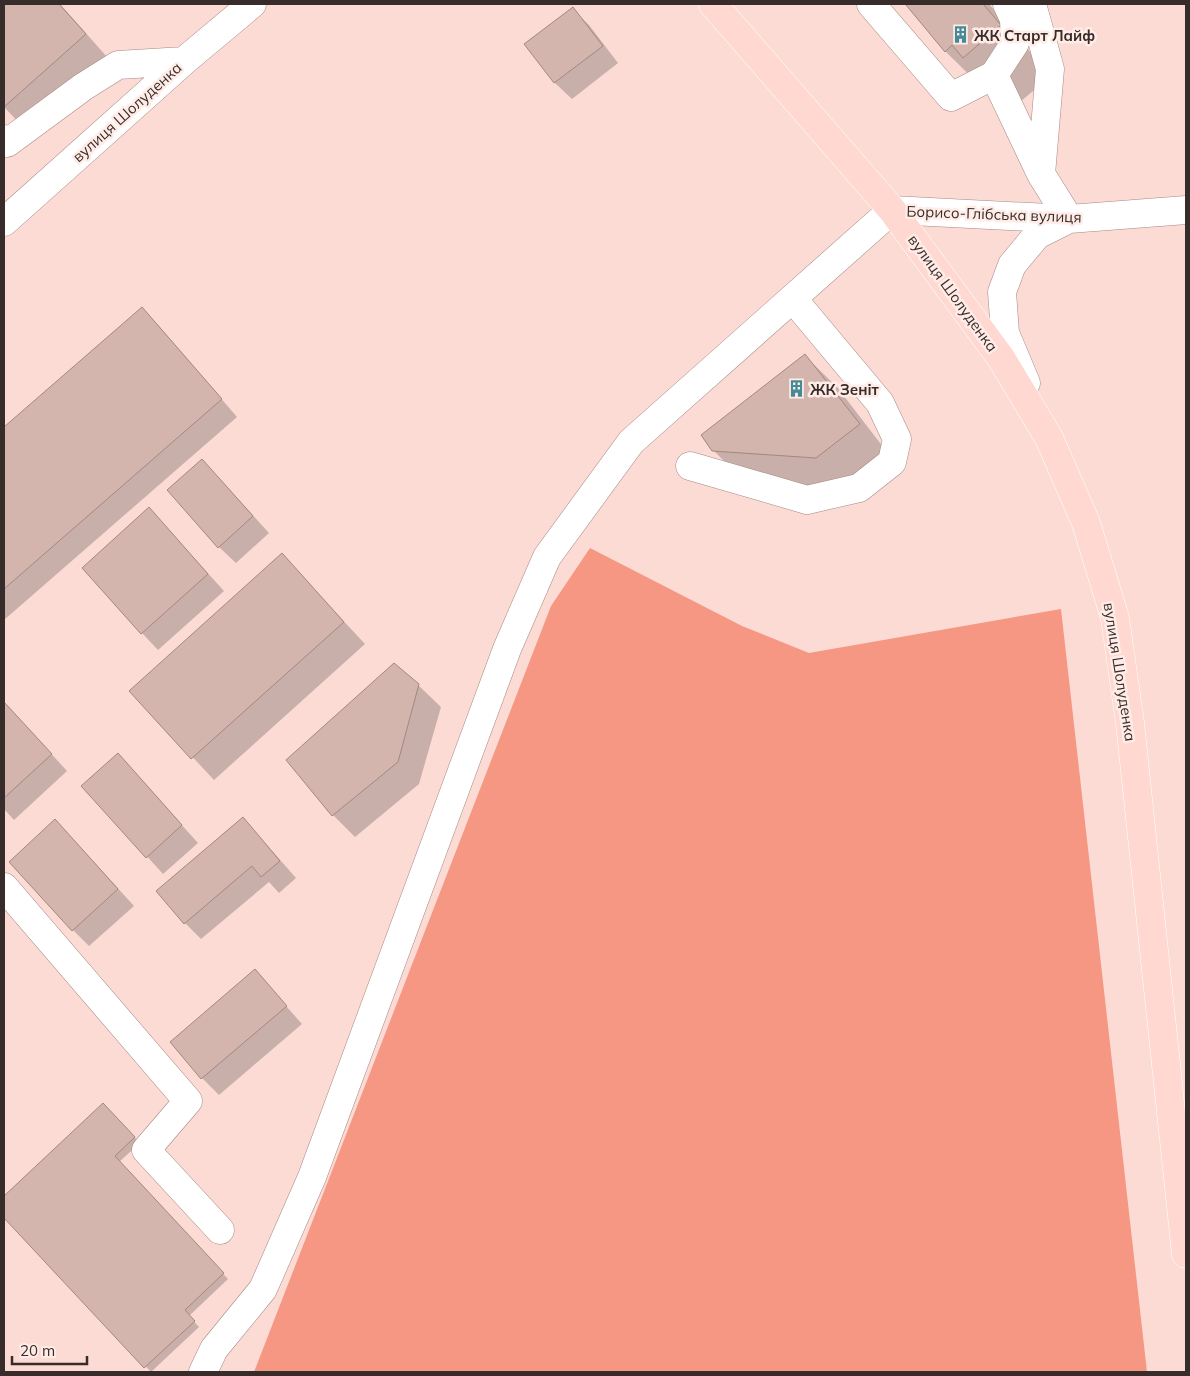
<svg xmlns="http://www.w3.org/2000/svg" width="1190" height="1376" viewBox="0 0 1190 1376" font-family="Mulish,sans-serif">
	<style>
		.forest { fill: #f59783 }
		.shadow { fill: #0003 }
		.building { fill: #d3b5ae; stroke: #a48780 }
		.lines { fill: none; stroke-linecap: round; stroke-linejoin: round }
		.minor-casing { stroke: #a68982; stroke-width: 29 }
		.major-casing { stroke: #fff; stroke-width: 29 }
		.minor { stroke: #fff; stroke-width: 28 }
		.major { stroke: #ffd9d1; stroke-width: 28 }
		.labels { text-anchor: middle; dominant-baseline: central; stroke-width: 5; stroke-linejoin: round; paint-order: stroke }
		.poi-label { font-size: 15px; font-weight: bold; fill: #382c2a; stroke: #ffece7; text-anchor: start }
		.street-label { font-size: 15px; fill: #382c2a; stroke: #ffece7 }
	</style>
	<rect width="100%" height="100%" fill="#fbdbd4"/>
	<!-- forest -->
	<path class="forest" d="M590 548 742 626 809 653 1061 609 1147 1372H254L551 606Z"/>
	<!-- shadow -->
	<path class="shadow" d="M4 4H60L107 57 25 129 4 107Z
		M909 4H989L1051 76 1014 107 996 101 945 51 907 6Z
		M572 9 589 25 618 63 572 99 555 83 526 44Z
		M142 309 158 325 237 417 4 620V429Z
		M805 356 837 387 890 456 848 489 745 482 713 450Z
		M218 477 269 533 236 563 219 547Z
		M165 526 224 591 158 650 142 633Z
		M282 555 365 644 214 780 131 691Z
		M418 685 441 707 419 784 355 837 333 815Z
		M4 702 67 771 14 820 4 809Z
		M134 772 198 843 163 874 83 786Z
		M243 819 259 836 296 878 279 893 269 882 201 939 185 923Z
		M72 838 134 906 89 946 73 930Z
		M255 971 302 1024 219 1095 202 1078Z
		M103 1104 140 1143 119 1162 228 1279 189 1316 199 1327 151 1372 4 1216V1198Z"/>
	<!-- building -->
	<path class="building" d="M4 4H59L86 34 4 107Z
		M907 4H983L1001 25 963 58 952 45 945 52 906 5Z
		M573 7 603 46 554 83 524 44Z
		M142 307 222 399 4 589V427Z
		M805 354 860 424 816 458 712 451 701 435Z
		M202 459 253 516 218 548 167 490Z
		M149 507 208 574 141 634 82 568Z
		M282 553 344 622 191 759 129 691Z
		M394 663 419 684 398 762 332 816 286 760Z
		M4 702 52 754 4 798Z
		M118 753 182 825 146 858 81 786Z
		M243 817 280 861 261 877 252 866 184 924 156 891Z
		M55 819 118 889 72 931 9 862Z
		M255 969 287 1006 201 1079 170 1042Z
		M103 1103 135 1137 115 1156 224 1273 185 1310 195 1321 144 1368 4 1218V1196Z"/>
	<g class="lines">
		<defs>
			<path id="minor" d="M871 4 951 97 994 75
				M1007 4 1014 19 1015 43 994 75 1040 172
				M4 139 7 143 83 87 118 65 184 61
				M4 222 184 61 252 4
				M1026 383 1005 333 1002 292 1012 265 1037 235 1069 219 1041 174 1050 69 1032 4
				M690 466 807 500 859 488 892 462 897 439 880 403 793 299
				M4 887 188 1101 146 1150 220 1230
				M203 1372 214 1349 263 1289 312 1177 507 649 547 557 631 442 892 210 1069 219 1186 210"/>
			<path id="major" d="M713 4 892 210 1001 358 1049 438 1086 523 1115 618 1130 723 1186 1254"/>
		</defs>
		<!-- minor casing -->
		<use href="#minor" class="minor-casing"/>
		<!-- major casing -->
		<use href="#major" class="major-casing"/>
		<!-- minor -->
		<use href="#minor" class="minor"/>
		<!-- major -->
		<use href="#major" class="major"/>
	</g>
	<!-- icons -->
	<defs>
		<symbol id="building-bare" viewBox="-9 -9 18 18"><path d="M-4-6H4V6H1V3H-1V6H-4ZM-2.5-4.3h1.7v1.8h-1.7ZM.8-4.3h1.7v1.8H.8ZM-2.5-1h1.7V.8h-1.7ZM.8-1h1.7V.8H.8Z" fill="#468a98" stroke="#ffece7" stroke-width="2.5" paint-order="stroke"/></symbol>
	</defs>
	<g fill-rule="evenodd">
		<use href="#building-bare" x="948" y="22" width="25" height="25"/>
		<use href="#building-bare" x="784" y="376" width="25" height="25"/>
	</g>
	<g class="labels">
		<!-- poi labels -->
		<g class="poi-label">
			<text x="974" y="35">ЖК Старт Лайф</text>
			<text x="810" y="389">ЖК Зеніт</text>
		</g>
		<!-- street labels -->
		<g class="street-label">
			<text transform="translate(127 112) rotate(-42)">вулиця Шолуденка</text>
			<text transform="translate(994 214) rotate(2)">Борисо-Глібська вулиця</text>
			<text transform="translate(953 293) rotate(54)">вулиця Шолуденка</text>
			<text transform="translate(1120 672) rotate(81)">вулиця Шолуденка</text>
		</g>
	</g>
	<!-- border -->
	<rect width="1190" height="1376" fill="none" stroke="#382c2a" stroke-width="10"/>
	<!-- scale -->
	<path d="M12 1356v8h75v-8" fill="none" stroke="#382c2a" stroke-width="2.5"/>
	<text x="20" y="1356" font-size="15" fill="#382c2a" stroke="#ffece7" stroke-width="4" paint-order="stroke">20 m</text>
</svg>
